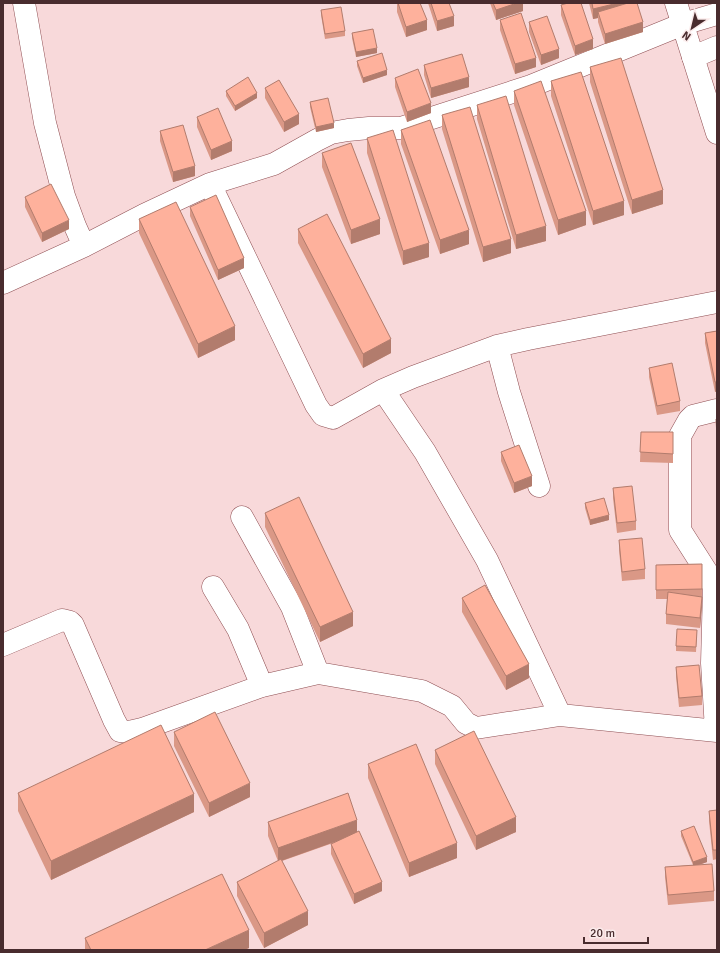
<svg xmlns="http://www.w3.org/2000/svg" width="720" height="953" viewBox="0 0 720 953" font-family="Signika,sans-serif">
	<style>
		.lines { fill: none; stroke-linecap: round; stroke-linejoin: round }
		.minor-casing { stroke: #8f4f53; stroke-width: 23 }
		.tertiary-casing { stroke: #8f4f53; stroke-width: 23 }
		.minor { stroke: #fff; stroke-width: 22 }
		.tertiary { stroke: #fff; stroke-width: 22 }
		.wall { fill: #da9886 }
		.shaded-wall { fill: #b27c6d }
		.building { fill: #feb19c; stroke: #b27c6d }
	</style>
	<rect width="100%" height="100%" fill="#f8d9da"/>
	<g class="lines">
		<defs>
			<path id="minor" d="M24 3 45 123 64 196 75 226 84 246 144 215 210 184 274 164 317 140 331 133 348 130 369 128H401L531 86 683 24 717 14
				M693 57 717 47
				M210 184 316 405 323 415 333 418 383 390 413 377 497 346 528 339 717 302
				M3 283 84 246
				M497 346 509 392 539 486
				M383 390 425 452 487 560 560 715
				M242 517 292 607 318 673
				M213 587 238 629 262 686
				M3 645 62 620 70 622 73 625 114 720 120 731 129 732 142 729 262 686 318 673 422 691 452 706 466 723 476 728 560 715 717 731
				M716 730 712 663 714 588 708 574 680 530V436L689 420 693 416 717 410"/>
			<path id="tertiary" d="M676 3 717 133"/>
		</defs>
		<!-- minor casing -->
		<use href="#minor" class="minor-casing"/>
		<!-- tertiary casing -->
		<use href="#tertiary" class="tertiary-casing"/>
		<!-- minor -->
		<use href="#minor" class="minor"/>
		<!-- tertiary -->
		<use href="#tertiary" class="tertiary"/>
	</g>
	<!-- wall -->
	<path class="wall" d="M397 3 427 30 406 37 397 12Z
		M428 3H449L454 26 437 31Z
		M490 3H523V11L496 20Z
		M589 3H637L643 32 605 44 598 22V18L593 19Z
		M561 5 593 49 575 55 561 15Z
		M321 10 345 31V36L325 39 321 15Z
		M500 20 536 67 515 74 500 30Z
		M529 22 559 58 541 65 529 32Z
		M352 33 377 53 356 57 352 38Z
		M357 61 387 75 363 83 357 66Z
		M424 65 469 87 431 98 424 75Z
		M590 67 663 204 632 214 590 82Z
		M395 78 431 113 407 122 395 87Z
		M551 81 624 215 593 225 551 96Z
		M265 88 299 124 284 132 265 98Z
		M226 91 257 98 235 111 226 96Z
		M514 91 586 225 558 235 514 105Z
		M310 102 334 128 316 132 310 107Z
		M477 105 546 241 516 249 477 119Z
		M442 115 511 253 483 262 442 129Z
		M197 117 232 151 211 160 197 127Z
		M401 130 469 244 440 254 401 144Z
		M160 131 195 176 173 182 160 141Z
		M367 138 429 257 403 265 367 153Z
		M322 153 380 234 351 244 322 167Z
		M25 197 69 229 42 242 25 207Z
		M190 207 244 268 218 280 190 216Z
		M139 219 235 340 198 358 139 233Z
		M298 229 391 353 363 368 298 243Z
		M717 331V391L715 392 705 343V333Z
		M649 368 680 401V411L657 415 649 377Z
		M641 432H673V463L640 462Z
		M501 452 532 486 514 493 501 461Z
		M613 488 636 521V530L617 533 613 498Z
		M585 503 609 520 590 525 585 508Z
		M265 513 353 626 320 642 265 527Z
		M619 540 645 569V579L622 581 619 550Z
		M702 564V606L700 628 666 624V614L667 599H656V565Z
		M462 598 529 678 506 690 462 612Z
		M697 630 696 652 676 651V646Z
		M676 667 702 696V705L679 707 676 677Z
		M174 732 250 797 209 817 174 746Z
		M435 750 516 832 476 850 435 764Z
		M368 764 457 858 409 877 368 778Z
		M18 793 194 812 51 880 18 811Z
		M717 810V859L713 860 709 821V811Z
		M268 822 357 832 382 891 354 904 331 854V844L333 843 282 861 308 925 264 948 237 896V882L278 861 268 836Z
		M681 831 707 862 699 865 714 891V901L668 905 665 877V867L693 865 681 836Z
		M85 938 249 948 244 950H85Z"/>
	<!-- shaded-wall -->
	<path class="shaded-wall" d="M517 3H523V11L496 20V10Z
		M618 3H632L598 12V18L593 19V9Z
		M454 16V26L437 31V21Z
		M427 20V30L406 37V27Z
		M643 22V32L605 44V34Z
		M593 39V49L575 55V46Z
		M377 48V53L356 57V52Z
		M559 49V58L541 65V55Z
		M536 58V67L515 74V64Z
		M387 70V75L363 83V78Z
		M469 77V87L431 98V88Z
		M257 93V98L235 111V106Z
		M431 103V113L407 122V112Z
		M299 114V124L284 132V122Z
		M334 123V128L316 132V127Z
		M232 141V151L211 160V150Z
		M195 166V176L173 182V172Z
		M663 190V204L632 214V200Z
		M624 201V215L593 225V211Z
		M586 211V225L558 235V220Z
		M380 219V234L351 244V230Z
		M69 220V229L42 242V233Z
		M546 226V241L516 249V235Z
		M469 230V244L440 254V240Z
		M511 239V253L483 262V247Z
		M429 243V257L403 265V251Z
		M244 258V268L218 280V270Z
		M235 326V340L198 358V344Z
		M391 339V353L363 368V354Z
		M715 382H717V391L715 392Z
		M532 476V486L514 493V483Z
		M609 515V520L590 525V520Z
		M702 597V606L700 628V618Z
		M353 612V626L320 642V627Z
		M529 664V678L506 690V676Z
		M250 783V797L209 817V803Z
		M194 794V812L51 880V861Z
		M516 817V832L476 850V836Z
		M357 820V834L278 862V848Z
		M457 843V858L409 877V863Z
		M707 857V862L693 867V862Z
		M382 882V891L354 904V894Z
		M308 911V925L264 948V933Z
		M249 930V948L244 950H205Z"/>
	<!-- building -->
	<path class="building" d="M398 3H420L427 20 406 27Z
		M431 3H449L454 16 437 21Z
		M493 3H517L496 10Z
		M568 3H581L593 39 575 46 561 5Z
		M592 3H618L593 9Z
		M628 3H637L643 22 605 34 598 12Z
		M341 7 345 31 325 34 321 10Z
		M521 13 536 58 515 64 500 20Z
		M547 16 559 49 541 55 529 22Z
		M373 29 377 48 356 52 352 33Z
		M382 53 387 70 363 78 357 61Z
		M462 54 469 77 431 88 424 65Z
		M621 58 663 190 632 200 590 67Z
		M418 69 431 103 407 112 395 78Z
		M581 72 624 201 593 211 551 81Z
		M248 77 257 93 235 106 226 91Z
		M279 80 299 114 284 122 265 88Z
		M541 81 586 211 558 220 514 91Z
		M506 96 546 226 516 235 477 105Z
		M328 98 334 123 316 127 310 102Z
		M470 107 511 239 483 247 442 115Z
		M218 108 232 141 211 150 197 117Z
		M430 120 469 230 440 240 401 130Z
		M183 125 195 166 173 172 160 131Z
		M393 130 429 243 403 251 367 138Z
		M351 143 380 219 351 230 322 153Z
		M51 184 69 220 42 233 25 197Z
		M216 195 244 258 218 270 190 207Z
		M176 202 235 326 198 344 139 219Z
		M327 214 391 339 363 354 298 229Z
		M717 331V382H715L705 333Z
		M672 363 680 401 657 406 649 368Z
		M716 419H717V437Z
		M641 432H673V454L640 452Z
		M519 445 532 476 514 483 501 452Z
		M632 486 636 521 617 523 613 488Z
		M299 497 353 612 320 627 265 513Z
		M604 498 609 515 590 520 585 503Z
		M642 538 645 569 622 572 619 540Z
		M702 564V589L656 590V565Z
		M485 585 529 664 506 676 462 598Z
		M668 592 702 597 700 618 666 614Z
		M677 629 697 630 696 647 676 646Z
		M699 665 702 696 679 698 676 667Z
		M215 712 250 783 209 803 174 732Z
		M161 725 194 794 51 861 18 793Z
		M474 731 516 817 476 836 435 750Z
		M416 744 457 843 409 863 368 764Z
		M348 793 357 820 278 848 268 822Z
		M717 810V850H713L709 811Z
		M694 826 707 857 693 862 681 831Z
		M359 831 382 882 354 894 331 844Z
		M281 859 308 911 264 933 237 882Z
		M712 864 714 891 668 895 665 867Z
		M222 874 249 930 205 950H91L85 938Z"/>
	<!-- border -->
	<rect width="720" height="953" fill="none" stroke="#492c2e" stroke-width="8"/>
	<!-- north arrow -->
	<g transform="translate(692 28) rotate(215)" stroke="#fbebeb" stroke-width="3" paint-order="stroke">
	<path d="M0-3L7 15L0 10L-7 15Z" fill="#492c2e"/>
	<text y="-6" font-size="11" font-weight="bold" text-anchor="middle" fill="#492c2e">N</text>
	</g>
	<!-- scale -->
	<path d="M584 937v6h64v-6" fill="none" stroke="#492c2e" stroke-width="2"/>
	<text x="590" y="937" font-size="12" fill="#492c2e" stroke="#fbebeb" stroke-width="3" paint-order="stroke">20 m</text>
</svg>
